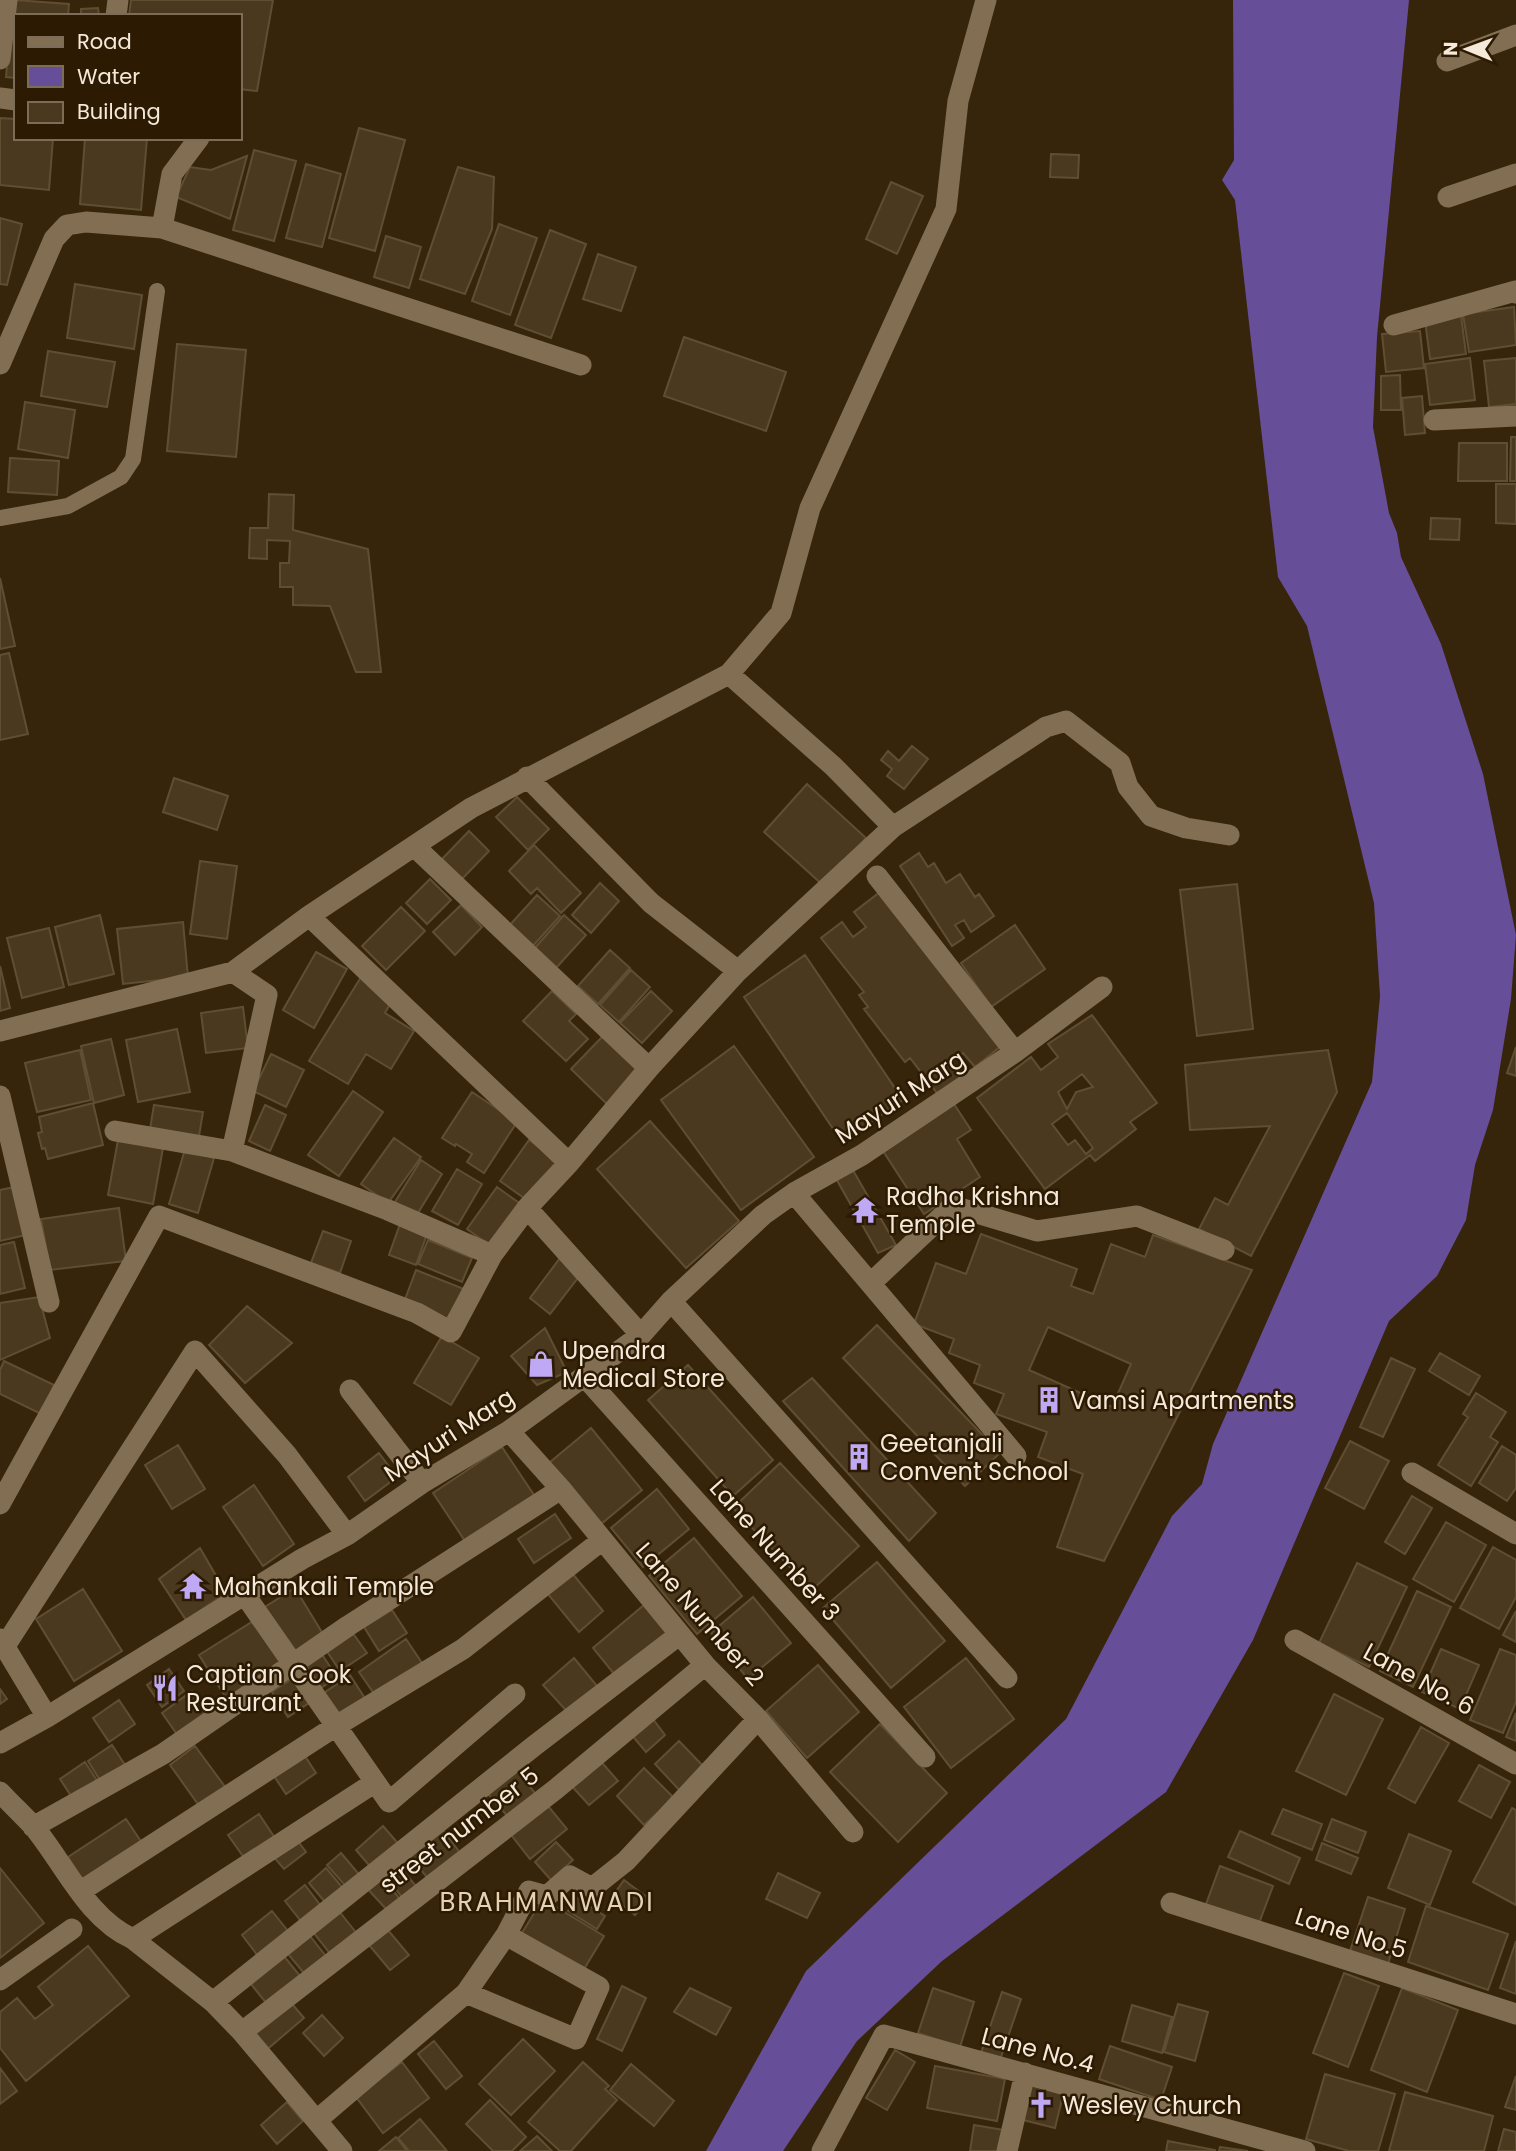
<svg xmlns="http://www.w3.org/2000/svg" width="1516" height="2151" viewBox="0 0 1516 2151" font-family="Poppins,sans-serif">
	<style>
		.water { fill: #674e99 }
		.building { fill: #4b391f; stroke: #604e33; stroke-width: 2; fill-rule: evenodd }
		.lines { fill: none; stroke-linecap: round; stroke-linejoin: round }
		.service { stroke: #826f53; stroke-width: 16 }
		.minor { stroke: #826f53; stroke-width: 21 }
		.labels { text-anchor: middle; dominant-baseline: central; stroke-width: 5; stroke-linejoin: round; paint-order: stroke }
		.street-label { font-size: 24px; fill: #f5e9da; stroke: #2c1b02 }
		.poi-label { font-size: 24px; fill: #f5e9da; stroke: #2c1b02; text-anchor: start }
		.neighbourhood-label { font-size: 26px; letter-spacing: 2px; fill: #e7d1b3; stroke: #2c1b02 }
	</style>
	<rect width="100%" height="100%" fill="#36250a"/>
	<!-- water -->
	<path class="water" d="M1233 0H1409L1377 337 1373 427 1389 513 1397 533 1401 557 1441 644 1483 774 1516 935 1511 999 1493 1110 1475 1165 1466 1220 1437 1276 1389 1321 1253 1640 1166 1792 942 1961 857 2041 783 2151H706L806 1971 1066 1719 1172 1516 1202 1484 1213 1444 1372 1082 1380 996 1374 903 1307 626 1278 577 1235 200 1222 180 1234 160Z"/>
	<!-- building -->
	<path class="building" d="M15 0 69 4 68 16H16V29H12Z
		M131 0H273L257 91 240 89V16H129Z
		M98 8 99 16H81V9Z
		M10 32H16V78L6 77Z
		M0 118 16 119V138H53L49 190 0 185Z
		M359 128 405 140 375 251 329 238Z
		M85 138H147L141 210 80 204Z
		M254 150 296 161 274 241 233 230Z
		M1051 154 1079 155 1078 178 1050 177Z
		M247 156 230 219 176 197 190 167 211 170Z
		M306 164 341 174 322 247 286 238Z
		M458 167 494 177 492 229 465 294 420 279Z
		M891 182 923 196 897 254 866 239Z
		M0 218 22 224 7 285 0 284Z
		M499 224 537 238 510 315 472 301Z
		M550 230 586 244 551 338 515 325Z
		M386 236 421 247 409 288 374 277Z
		M598 254 636 267 621 311 583 299Z
		M75 284 142 295 134 349 67 338Z
		M1514 307 1516 345 1469 352 1463 314Z
		M1461 315 1466 354 1430 359 1425 320Z
		M1420 331 1424 368 1386 372 1382 334Z
		M684 337 786 372 766 431 664 396Z
		M177 344 246 350 236 457 167 451Z
		M48 351 115 362 107 407 41 396Z
		M1470 358 1475 400 1430 405 1425 364Z
		M1516 358V404L1489 407 1484 361Z
		M1400 375 1401 410H1381V376Z
		M1422 396 1425 433 1405 435 1402 398Z
		M25 402 75 410 68 458 18 449Z
		M1511 437H1516V481H1510Z
		M1459 443H1507V481H1458Z
		M10 458 59 461 57 495 8 492Z
		M1496 484H1516V524L1496 523Z
		M269 494 294 495 293 530 368 549 381 672H356L330 606 293 605V587H280V563H289L290 541 267 540V559L249 558 250 528H268Z
		M1431 518 1460 519 1459 540 1430 539Z
		M0 578 15 646 0 649Z
		M9 653 28 734 0 740V655Z
		M912 746 928 759 904 789 887 776 892 769 881 760 888 751 899 761Z
		M174 778 228 796 217 830 163 812Z
		M807 784 866 838 824 886 764 832Z
		M517 797 549 829 528 850 496 817Z
		M469 831 489 851 462 879 442 859Z
		M534 845 581 893 561 913 537 888 531 894 509 871Z
		M919 853 928 867 934 863 946 883 960 874 975 897 979 894 994 916 971 932 964 920 955 925 964 938 952 946 900 866Z
		M200 861 237 866 227 939 190 934Z
		M430 879 451 900 427 924 406 903Z
		M600 883 619 901 591 933 572 915Z
		M1237 884 1253 1029 1197 1036 1180 890Z
		M880 892 1001 1046 975 1067 963 1053 952 1062 964 1077 940 1097 910 1058 905 1062 864 1009 868 1007 859 995 864 992 821 938 842 922 853 937 866 927 854 912Z
		M537 895 560 916 532 947 509 926Z
		M461 905 482 927 455 955 433 932Z
		M401 907 425 931 386 970 362 946Z
		M100 915 114 974 69 985 55 927Z
		M564 915 586 935 556 968 534 949Z
		M183 922 188 977 123 984 117 929Z
		M1015 925 1045 969 991 1007 961 963Z
		M49 928 64 987 22 998 7 938Z
		M610 950 630 968 598 1004 578 986Z
		M316 952 347 969 314 1028 283 1010Z
		M805 955 903 1100 842 1142 744 997Z
		M0 966 10 1008 0 1011Z
		M631 970 650 987 619 1022 600 1005Z
		M361 977 394 997 385 1013 414 1031 391 1069 366 1054 348 1084 309 1061Z
		M552 991 576 1014 569 1021 588 1039 566 1061 523 1021Z
		M651 991 672 1011 642 1043 620 1023Z
		M243 1007 248 1048 206 1053 201 1013Z
		M1092 1015 1157 1103 1130 1122 1136 1129 1095 1161 1090 1155 1045 1189 977 1098 1031 1057 1041 1070 1058 1057 1048 1044ZM1082 1074 1093 1087 1076 1092 1067 1109 1058 1092ZM1067 1113 1093 1148 1086 1154 1075 1140 1068 1145 1052 1124Z
		M177 1029 190 1092 138 1102 126 1040Z
		M603 1036 642 1074 610 1107 571 1069Z
		M111 1039 124 1095 94 1103 81 1046Z
		M734 1046 814 1157 741 1210 661 1100Z
		M1516 1047V1076L1507 1073Z
		M80 1050 91 1100 37 1112 25 1063Z
		M1328 1050 1337 1092 1251 1256 1199 1229 1215 1198 1228 1205 1270 1126 1190 1130 1185 1065Z
		M271 1054 304 1070 286 1107 253 1091Z
		M353 1091 383 1112 339 1176 308 1155Z
		M472 1092 517 1122 484 1173 467 1162 472 1154 456 1144 455 1146 442 1138Z
		M93 1103 103 1145 48 1159 45 1148 42 1149 38 1133 42 1132 39 1117Z
		M954 1104 971 1130 957 1139 980 1177 924 1214 883 1151Z
		M154 1105 203 1112 198 1142 149 1135Z
		M265 1105 286 1115 270 1151 249 1141Z
		M650 1121 739 1221 686 1268 597 1169Z
		M394 1138 421 1157 388 1203 361 1184Z
		M118 1140 163 1148 153 1204 108 1195Z
		M529 1140 562 1164 531 1203 500 1181Z
		M185 1149 214 1158 198 1213 169 1204Z
		M421 1160 442 1174 416 1216 395 1202Z
		M850 1165 896 1245 878 1253 834 1175Z
		M457 1169 482 1184 458 1225 432 1211Z
		M19 1186 30 1234 0 1241V1190Z
		M497 1187 522 1205 492 1247 467 1229Z
		M119 1208 126 1261 50 1270 41 1219Z
		M400 1224 427 1234 416 1265 389 1255Z
		M323 1231 351 1241 340 1273 311 1263Z
		M981 1234 1077 1269 1071 1286 1093 1294 1111 1244 1145 1257 1153 1235 1252 1270 1104 1561 1057 1547 1083 1474 1038 1457 1047 1432 996 1414 1004 1394 974 1383 980 1365 949 1353 954 1339 914 1324 936 1263 966 1274ZM1048 1327 1131 1364 1112 1407 1029 1370Z
		M428 1240 472 1258 462 1282 418 1264Z
		M14 1242 25 1288 0 1294V1245Z
		M560 1258 581 1274 550 1314 530 1298Z
		M416 1270 464 1289 452 1321 404 1302Z
		M39 1297 50 1338 0 1360V1303Z
		M247 1306 292 1343 245 1383 209 1345Z
		M877 1325 1000 1453 965 1486 843 1358Z
		M545 1328 567 1372 537 1385 511 1356Z
		M442 1336 479 1358 451 1405 414 1383Z
		M1440 1353 1480 1376 1469 1395 1429 1371Z
		M1391 1358 1415 1369 1383 1437 1360 1427Z
		M4 1361 54 1385 41 1414 0 1394V1370Z
		M688 1365 773 1460 733 1496 648 1400Z
		M812 1378 936 1513 909 1541 783 1401Z
		M1476 1393 1506 1412 1490 1437 1498 1442 1471 1486 1438 1465 1468 1417 1463 1414Z
		M591 1428 642 1490 600 1525 549 1463Z
		M1350 1441 1389 1461 1364 1509 1325 1488Z
		M178 1445 205 1489 172 1509 145 1465Z
		M1502 1446 1516 1455V1488L1507 1501 1479 1483Z
		M502 1447 536 1498 467 1544 433 1493Z
		M379 1453 397 1477 365 1501 348 1477Z
		M780 1463 859 1546 812 1590 733 1508Z
		M254 1485 294 1544 263 1566 223 1507Z
		M657 1489 689 1529 643 1567 611 1528Z
		M1412 1496 1432 1508 1405 1554 1385 1542Z
		M555 1514 571 1538 534 1563 518 1539Z
		M1446 1522 1486 1545 1454 1602 1413 1579Z
		M694 1538 742 1596 697 1634 649 1576Z
		M1493 1547 1516 1560V1597L1499 1629 1460 1608Z
		M200 1548 226 1593 186 1620 159 1579Z
		M877 1562 945 1641 891 1688 823 1608Z
		M1357 1563 1407 1587 1369 1667 1319 1643Z
		M572 1573 603 1611 579 1632 547 1593Z
		M295 1588 323 1634 288 1656 260 1610Z
		M83 1589 122 1651 74 1681 36 1619Z
		M1417 1591 1451 1607 1413 1687 1380 1671Z
		M753 1597 791 1643 748 1679 711 1633Z
		M644 1605 670 1637 619 1680 593 1648Z
		M392 1610 407 1633 379 1651 364 1627Z
		M1516 1611V1642L1503 1635Z
		M255 1620 284 1667 228 1701 199 1655Z
		M352 1632 367 1653 340 1671 326 1650Z
		M406 1639 426 1669 377 1698 359 1672Z
		M1441 1649 1479 1665 1460 1709 1422 1692Z
		M1500 1649 1516 1655V1702L1503 1733 1470 1720Z
		M319 1650 337 1677 315 1692 297 1665Z
		M574 1658 602 1692 571 1716 543 1685Z
		M966 1658 1014 1719 951 1768 904 1707Z
		M818 1665 859 1712 807 1758 766 1711Z
		M169 1669 184 1691 162 1707 147 1685Z
		M299 1674 315 1699 288 1717 272 1692Z
		M350 1675 368 1703 340 1722 321 1695Z
		M0 1689 7 1699 0 1704Z
		M192 1691 212 1718 181 1740 162 1713Z
		M1334 1694 1383 1719 1346 1795 1296 1771Z
		M119 1700 135 1724 109 1742 93 1718Z
		M1516 1713V1741L1506 1737Z
		M650 1715 665 1735 646 1752 630 1733Z
		M880 1724 947 1793 898 1842 830 1772Z
		M1421 1727 1449 1743 1415 1803 1388 1788Z
		M679 1741 707 1770 683 1794 655 1764Z
		M112 1745 127 1768 103 1785 88 1761Z
		M195 1746 226 1788 200 1807 170 1765Z
		M303 1753 316 1773 286 1794 272 1773Z
		M597 1757 618 1781 589 1805 568 1782Z
		M85 1762 100 1785 75 1802 60 1779Z
		M1479 1765 1510 1782 1491 1818 1459 1801Z
		M644 1768 674 1798 644 1825 617 1796Z
		M517 1770 538 1797 509 1818 487 1793Z
		M544 1801 567 1829 530 1859 508 1831Z
		M1512 1808 1516 1810V1905L1473 1882Z
		M1283 1809 1322 1824 1312 1850 1272 1834Z
		M259 1814 275 1838 245 1859 228 1835Z
		M126 1819 144 1846 86 1885 68 1857Z
		M1332 1819 1366 1832 1358 1853 1324 1840Z
		M383 1826 401 1847 374 1871 356 1850Z
		M440 1826 461 1854 429 1880 407 1852Z
		M1240 1831 1300 1858 1289 1884 1228 1857Z
		M1409 1834 1451 1851 1430 1905 1388 1888Z
		M295 1837 306 1852 284 1869 272 1855Z
		M556 1842 573 1860 551 1880 535 1862Z
		M1322 1843 1358 1858 1351 1874 1316 1860Z
		M341 1853 363 1879 349 1890 327 1865Z
		M395 1861 416 1886 402 1897 382 1872Z
		M1220 1866 1273 1886 1258 1926 1205 1907Z
		M0 1868 44 1923 0 1958Z
		M326 1868 347 1893 330 1908 309 1883Z
		M378 1873 400 1899 387 1910 364 1885Z
		M778 1873 820 1893 807 1918 766 1899Z
		M624 1880 648 1898 635 1915 612 1897Z
		M305 1885 324 1910 304 1925 285 1901Z
		M1368 1897 1405 1909 1388 1964 1350 1951Z
		M577 1898 605 1916 597 1929 568 1911Z
		M543 1899 604 1936 581 1974 520 1936Z
		M1426 1906 1508 1934 1488 1990 1408 1962Z
		M272 1911 292 1936 261 1960 242 1935Z
		M339 1911 358 1935 332 1956 313 1932Z
		M382 1923 409 1955 390 1970 364 1939Z
		M310 1936 329 1960 308 1978 288 1954Z
		M1516 1941V1994L1500 1988Z
		M88 1946 129 1996 26 2081 0 2048V2012L17 1998 35 2019 53 2005 38 1987Z
		M283 1955 301 1977 267 2004 250 1983Z
		M1344 1973 1379 1986 1348 2067 1313 2053Z
		M622 1986 646 1998 622 2051 597 2039Z
		M690 1988 731 2008 716 2035 674 2012Z
		M933 1988 974 2002 960 2047 918 2033Z
		M1402 1988 1458 2010 1427 2092 1371 2070Z
		M1002 1992 1021 1999 1000 2060 981 2053Z
		M287 1998 304 2018 264 2052 247 2032Z
		M1178 2004 1208 2012 1195 2061 1164 2052Z
		M1132 2005 1172 2017 1162 2053 1122 2041Z
		M322 2015 343 2038 324 2056 303 2033Z
		M523 2039 555 2071 511 2115 479 2084Z
		M434 2041 462 2076 446 2089 418 2054Z
		M1110 2046 1172 2067 1161 2100 1099 2079Z
		M895 2050 915 2062 887 2110 866 2098Z
		M402 2062 429 2098 383 2133 356 2097Z
		M583 2062 609 2086 605 2089 617 2100 571 2151H560L528 2122Z
		M631 2064 674 2101 654 2126 610 2090Z
		M935 2066 1005 2079 997 2121 927 2108Z
		M0 2068 17 2091 0 2104Z
		M1325 2074 1395 2094 1378 2151H1349L1306 2139Z
		M1516 2076V2110L1505 2107Z
		M1027 2082 1064 2091 1055 2128 1019 2119Z
		M1405 2092 1493 2116 1484 2151H1389Z
		M490 2100 526 2137 512 2151H493L466 2124Z
		M287 2102 303 2121 277 2144 261 2125Z
		M420 2119 447 2151H409L398 2138Z
		M974 2125 1004 2130 1001 2151H970Z
		M1504 2129 1516 2132V2151H1498Z
		M537 2136 552 2151H520Z
		M396 2137 407 2151H379Z
		M1168 2141 1215 2150V2151H1166Z
		M1220 2147 1248 2151H1219Z"/>
	<g class="lines">
		<!-- service -->
		<path class="service" d="M0 518 68 506 121 477 133 459 157 291"/>
		<!-- minor -->
		<path class="minor" d="M116 16 118 0
			M0 59 7 0
			M1447 61 1516 35
			M0 98 16 100
			M1448 197 1516 174
			M162 228 172 174 199 138
			M1394 325 1515 291 1516 293
			M0 364 54 239 67 225 86 222 162 228 581 365
			M1434 420 1516 416
			M729 674 781 613 810 508 946 209 958 101 986 0
			M527 777 651 903 738 971
			M415 847 649 1068
			M877 876 1015 1052
			M309 916 569 1163
			M233 972 267 995 232 1151 388 1210 492 1255
			M0 1031 233 972 309 916 471 808 729 674 833 766 893 827
			M0 1096 49 1302
			M115 1131 232 1151
			M794 1193 1016 1456
			M527 1208 641 1335
			M871 1283 953 1206 1037 1231 1137 1216 1224 1250
			M671 1301 1007 1678
			M585 1377 925 1757
			M350 1390 422 1483
			M509 1431 561 1489 705 1665 758 1719 853 1832
			M1412 1473 1516 1534
			M0 1504 159 1216 417 1313 451 1332 492 1255 527 1208 569 1163 649 1068 738 971 893 827 1046 727 1066 721 1120 763 1128 787 1151 816 1186 828 1229 835
			M245 1595 389 1802 515 1694
			M0 1639 47 1717
			M1295 1640 1516 1764
			M5 1646 195 1351 287 1455 347 1535
			M0 1743 47 1717 302 1559 347 1535 422 1483 509 1431 641 1335 671 1301 763 1215 794 1193 862 1155 1015 1052 1102 987
			M0 1792C11 1804 23 1815 34 1827 65 1865 87 1918 133 1939L213 2002 242 2032 342 2151
			M33 1827 163 1754 348 1626 561 1489
			M81 1891 336 1726 463 1649 601 1541
			M1171 1903 1516 2014
			M506 1935 529 1891 547 1896 570 1876 592 1888 626 1861 758 1719
			M133 1939 374 1783
			M0 1980 72 1929
			M213 2002 534 1746 679 1635
			M242 2032 556 1789 705 1665
			M317 2120 466 1993 506 1935 599 1987 576 2039 466 1993
			M822 2151 884 2035 1305 2151
			M1007 2151 1025 2073"/>
	</g>
	<!-- icons -->
	<defs>
		<symbol id="temple-bare" viewBox="-9 -9 18 18"><path d="M0-6L5-2H3V0L6.5 2.5H4V6H1.5V3h-3V6H-4V2.5H-6.5L-3 0V-2H-5Z" fill="#bfa9f4" stroke="#2c1b02" stroke-width="2.5" paint-order="stroke"/></symbol>
		<symbol id="shop-bare" viewBox="-9 -9 18 18"><path d="M-5-2.5h2.3a2.7 3.5 0 0 1 5.4 0H5L5.5 6h-11ZM-1.5-2.5h3a1.5 2.3 0 0 0-3 0Z" fill="#bfa9f4" stroke="#2c1b02" stroke-width="2.5" paint-order="stroke"/></symbol>
		<symbol id="building-bare" viewBox="-9 -9 18 18"><path d="M-4-6H4V6H1V3H-1V6H-4ZM-2.5-4.3h1.7v1.8h-1.7ZM.8-4.3h1.7v1.8H.8ZM-2.5-1h1.7V.8h-1.7ZM.8-1h1.7V.8H.8Z" fill="#bfa9f4" stroke="#2c1b02" stroke-width="2.5" paint-order="stroke"/></symbol>
		<symbol id="restaurant-bare" viewBox="-9 -9 18 18"><path d="M-5-6h1v4h1v-4h1v4h1v-4h1v5L-1.5 .5V6h-2V.5L-5-1ZM5-6V6H3V1.5H1.5Q1.5-4 5-6Z" fill="#bfa9f4" stroke="#2c1b02" stroke-width="2.5" paint-order="stroke"/></symbol>
		<symbol id="church-bare" viewBox="-9 -9 18 18"><path d="M-1.2-6h2.4v3.5h3.3v2.4h-3.3V6h-2.4V-.1h-3.3v-2.4h3.3Z" fill="#bfa9f4" stroke="#2c1b02" stroke-width="2.5" paint-order="stroke"/></symbol>
	</defs>
	<g fill-rule="evenodd">
		<use href="#temple-bare" x="846" y="1191" width="38" height="38"/>
		<use href="#shop-bare" x="522" y="1345" width="38" height="38"/>
		<use href="#building-bare" x="1030" y="1381" width="38" height="38"/>
		<use href="#building-bare" x="840" y="1438" width="38" height="38"/>
		<use href="#temple-bare" x="174" y="1567" width="38" height="38"/>
		<use href="#restaurant-bare" x="146" y="1669" width="38" height="38"/>
		<use href="#church-bare" x="1022" y="2086" width="38" height="38"/>
	</g>
	<g class="labels">
		<!-- street labels -->
		<g class="street-label">
			<text transform="translate(900 1097) rotate(-33)">Mayuri Marg</text>
			<text transform="translate(449 1435) rotate(-33)">Mayuri Marg</text>
			<text transform="translate(775 1550) rotate(48)">Lane Number 3</text>
			<text transform="translate(700 1614) rotate(49)">Lane Number 2</text>
			<text transform="translate(1419 1679) rotate(29)">Lane No. 6</text>
			<text transform="translate(459 1830) rotate(-37)">street number 5</text>
			<text transform="translate(1351 1933) rotate(18)">Lane No.5</text>
			<text transform="translate(1038 2050) rotate(15)">Lane No.4</text>
		</g>
		<!-- poi labels -->
		<g class="poi-label">
			<text x="886" y="1196">Radha Krishna<tspan x="886" dy="28">Temple</tspan></text>
			<text x="562" y="1350">Upendra<tspan x="562" dy="28">Medical Store</tspan></text>
			<text x="1070" y="1400">Vamsi Apartments</text>
			<text x="880" y="1443">Geetanjali<tspan x="880" dy="28">Convent School</tspan></text>
			<text x="214" y="1586">Mahankali Temple</text>
			<text x="186" y="1674">Captian Cook<tspan x="186" dy="28">Resturant</tspan></text>
			<text x="1062" y="2105">Wesley Church</text>
		</g>
		<!-- neighbourhood labels -->
		<g class="neighbourhood-label">
			<text x="547" y="1902">BRAHMANWADI</text>
		</g>
	</g>
	<!-- legend -->
	<rect x="14" y="14" width="228" height="126" fill="#2c1b02" stroke="#7c6d58" stroke-width="2"/>
	<rect x="28" y="37" width="35" height="10" fill="#826f53" stroke="#7c6d58" stroke-width="2"/>
	<text x="77" y="49" font-size="21" fill="#f5e9da">Road</text>
	<rect x="28" y="66" width="35" height="21" fill="#674e99" stroke="#7c6d58" stroke-width="2"/>
	<text x="77" y="84" font-size="21" fill="#f5e9da">Water</text>
	<rect x="28" y="102" width="35" height="21" fill="#4b391f" stroke="#7c6d58" stroke-width="2"/>
	<text x="77" y="119" font-size="21" fill="#f5e9da">Building</text>
	<!-- north arrow -->
	<g transform="translate(1467 49) rotate(271)" stroke="#2c1b02" stroke-width="5" paint-order="stroke">
	<path d="M0-5L12 26L0 18L-12 26Z" fill="#f5e9da"/>
	<text y="-10" font-size="19" font-weight="bold" text-anchor="middle" fill="#f5e9da">N</text>
	</g>
</svg>
